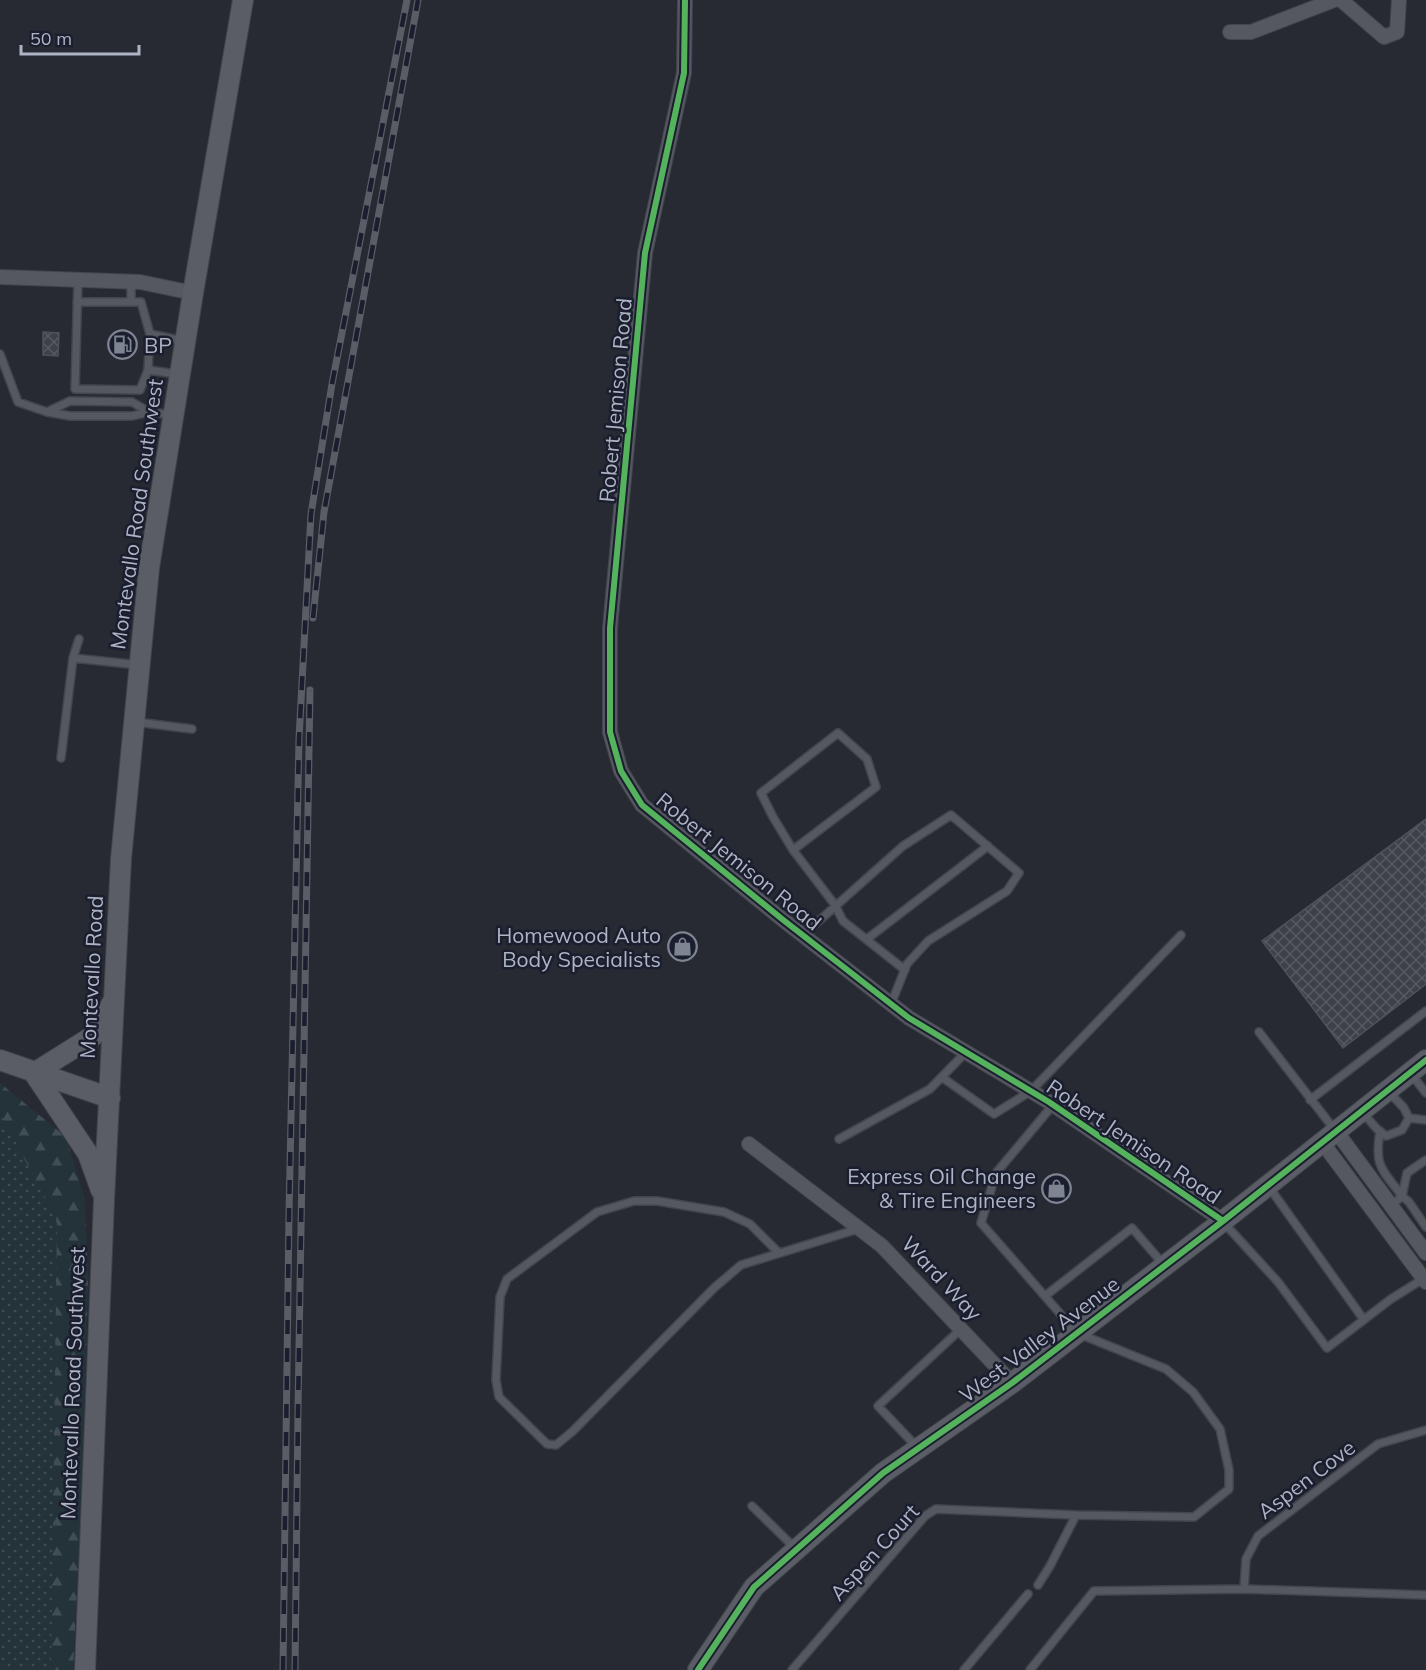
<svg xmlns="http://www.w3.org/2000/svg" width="1426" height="1670" viewBox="0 0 1426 1670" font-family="Mulish,sans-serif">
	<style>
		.forest { fill: url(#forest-firs) }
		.park { fill: url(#park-dots) }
		.building { fill: url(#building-cross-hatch); stroke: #4e515b; stroke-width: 1.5 }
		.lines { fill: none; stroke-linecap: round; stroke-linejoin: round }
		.lane-casing { stroke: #43454c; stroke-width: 10 }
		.street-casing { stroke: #43454c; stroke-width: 16 }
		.secondary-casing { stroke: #43454c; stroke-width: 22 }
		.lane { stroke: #565861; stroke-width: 7 }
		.street { stroke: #565861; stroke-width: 14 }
		.secondary { stroke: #5a5d66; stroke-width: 20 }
		.rail-casing { stroke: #5a5d65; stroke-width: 7 }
		.rail { stroke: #1a1e2e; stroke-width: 4.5; stroke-dasharray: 14; stroke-linecap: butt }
		.cycleway-casing { stroke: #1a1e2e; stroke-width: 10 }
		.cycleway { stroke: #56b35d; stroke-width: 6 }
		.labels { text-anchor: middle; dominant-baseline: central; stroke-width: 5; stroke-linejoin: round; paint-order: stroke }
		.poi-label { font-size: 21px; fill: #afb4c5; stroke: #1a1e2e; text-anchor: end }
		.street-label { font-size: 21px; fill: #afb4c5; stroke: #1a1e2e }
	</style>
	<defs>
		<pattern id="forest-firs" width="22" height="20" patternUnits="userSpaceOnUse" patternTransform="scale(1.5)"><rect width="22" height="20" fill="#243239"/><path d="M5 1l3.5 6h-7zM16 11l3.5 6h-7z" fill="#414d54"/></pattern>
		<pattern id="park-dots" width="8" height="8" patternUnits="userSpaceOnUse" patternTransform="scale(1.5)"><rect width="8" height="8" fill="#243239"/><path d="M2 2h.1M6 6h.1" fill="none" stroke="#414d54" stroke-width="1.8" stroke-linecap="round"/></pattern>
		<pattern id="building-cross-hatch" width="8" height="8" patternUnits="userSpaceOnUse" patternTransform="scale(1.5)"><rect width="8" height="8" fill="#3e414a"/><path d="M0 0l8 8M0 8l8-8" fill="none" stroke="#575a63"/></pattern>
	</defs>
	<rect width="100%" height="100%" fill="#272a33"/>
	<!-- forest -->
	<path class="forest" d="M0 1083 66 1137 85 1200 88 1279 83 1473 73 1670H0Z"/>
	<!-- park -->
	<path class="park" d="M0 1113 57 1220 51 1670H0Z"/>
	<!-- building -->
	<path class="building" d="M43 332 59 333 58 356 43 355Z
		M1426 819V984L1343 1048 1262 941Z"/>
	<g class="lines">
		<defs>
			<path id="lane" d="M78 280 75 389 140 390 148 370 177 374
				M131 281V302
				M77 302H141L150 334 148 370
				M150 334 183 341
				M0 354 18 402 47 412 70 416H132L149 412 172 415
				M47 412 70 401 132 402 149 412
				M73 658 139 665
				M136 722 192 729
				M61 758 73 658 79 639
				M793 850 773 817 761 793 838 733 867 759 876 787 793 850 835 905 843 921 905 970
				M803 935 903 846 951 815 1019 873 1007 891 928 941 907 964 891 1004
				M867 939 988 846
				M1259 1032 1334 1129
				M1411 1074 1426 1093
				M943 1078 994 1114 1031 1091 1181 935
				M1310 1100 1426 1011
				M1363 1113 1377 1129 1386 1136 1402 1130 1409 1118 1404 1108 1389 1092
				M1409 1118 1426 1120
				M1380 1131C1374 1167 1382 1169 1402 1196
				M839 1139 930 1089 966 1052
				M1269 1187 1364 1320
				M1402 1196 1407 1173 1426 1160
				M1392 1205 1402 1196 1409 1202 1426 1227
				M1224 1223 1278 1282 1327 1348 1391 1299 1423 1279
				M779 1253 750 1224 724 1212 657 1201H634L597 1212 507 1279 500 1297 496 1380 499 1397 547 1444 556 1445 573 1431 714 1288 741 1265 858 1229
				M1045 1296 1132 1228 1164 1265
				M916 1446 878 1406 961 1329
				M752 1506 795 1548
				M1038 1585 1050 1566 1076 1515 1194 1517 1229 1489V1470L1220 1429 1193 1392 1166 1369 1077 1333 981 1223 996 1173 1053 1105
				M1244 1589 1246 1559 1258 1536 1378 1444 1426 1430
				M792 1670 925 1516 936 1509 1076 1515
				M964 1670 1028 1594
				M1030 1670 1094 1591 1244 1589 1426 1595"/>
			<path id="street" d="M685 0 684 73 645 253 610 628V732L621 771 642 805 782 919 909 1018 1049 1102 1223 1221
				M1341 0 1384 37 1397 32 1399 0
				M1230 32H1251L1334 0
				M0 277 140 282 193 293
				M1336 1131 1426 1253
				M1322 1142 1426 1282
				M749 1144 882 1246 1012 1383"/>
			<path id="secondary" d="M0 1060 110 1098
				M101 1190 88 1154 34 1073 93 1036 112 1003
				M85 1670 104 1200 121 859 149 568 193 293 243 0
				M698 1670 754 1587 883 1473 1012 1383 1223 1221 1426 1060"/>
		</defs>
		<!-- lane casing -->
		<use href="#lane" class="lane-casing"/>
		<!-- street casing -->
		<use href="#street" class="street-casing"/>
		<!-- secondary casing -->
		<use href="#secondary" class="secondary-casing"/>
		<!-- lane -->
		<use href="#lane" class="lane"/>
		<!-- street -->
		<use href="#street" class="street"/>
		<!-- secondary -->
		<use href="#secondary" class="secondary"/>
		<defs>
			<path id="rail" d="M313 618 324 512 418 0
				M283 1670 289 1214 299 739 311 514 332 384 407 0
				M295 1670 298 1409 310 690"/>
		</defs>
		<!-- rail casing -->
		<use href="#rail" class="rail-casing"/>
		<!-- rail -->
		<use href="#rail" class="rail"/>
		<defs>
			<path id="cycleway" d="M685 0 684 73 645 253 610 628V732L621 771 642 805 782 919 909 1018 1049 1102 1223 1221
				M698 1670 754 1587 883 1473 1012 1383 1223 1221 1426 1060"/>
		</defs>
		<!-- cycleway casing -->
		<use href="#cycleway" class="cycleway-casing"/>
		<!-- cycleway -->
		<use href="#cycleway" class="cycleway"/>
	</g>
	<!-- icons -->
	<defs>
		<symbol id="fuel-ring" viewBox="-11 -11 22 22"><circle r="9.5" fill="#1a1e2e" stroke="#7f8492" stroke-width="1.5"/><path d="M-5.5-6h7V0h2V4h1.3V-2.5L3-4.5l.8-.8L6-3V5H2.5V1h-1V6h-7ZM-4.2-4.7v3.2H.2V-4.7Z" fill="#7f8492"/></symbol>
		<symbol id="shop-ring" viewBox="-11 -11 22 22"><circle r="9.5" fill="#1a1e2e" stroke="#7f8492" stroke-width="1.5"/><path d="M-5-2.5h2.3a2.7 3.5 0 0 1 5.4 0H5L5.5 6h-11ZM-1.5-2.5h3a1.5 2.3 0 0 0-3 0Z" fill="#7f8492"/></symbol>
	</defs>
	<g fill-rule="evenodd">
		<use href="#fuel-ring" x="106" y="328" width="33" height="33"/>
		<use href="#shop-ring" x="666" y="930" width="33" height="33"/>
		<use href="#shop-ring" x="1040" y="1172" width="33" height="33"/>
	</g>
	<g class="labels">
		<!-- poi labels -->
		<g class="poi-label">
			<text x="144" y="345" text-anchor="start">BP</text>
			<text x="661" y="935">Homewood Auto<tspan x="661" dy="24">Body Specialists</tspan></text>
			<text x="1036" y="1176">Express Oil Change<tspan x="1036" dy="24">&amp; Tire Engineers</tspan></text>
		</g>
		<!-- street labels -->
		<g class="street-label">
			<text transform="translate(615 400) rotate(-85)">Robert Jemison Road</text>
			<text transform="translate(136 514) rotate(-82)">Montevallo Road Southwest</text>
			<text transform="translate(739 861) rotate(39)">Robert Jemison Road</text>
			<text transform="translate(91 977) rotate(-87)">Montevallo Road</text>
			<text transform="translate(1134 1141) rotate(34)">Robert Jemison Road</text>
			<text transform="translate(942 1278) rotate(47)">Ward Way</text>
			<text transform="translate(1039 1339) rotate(-37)">West Valley Avenue</text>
			<text transform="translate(72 1383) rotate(-88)">Montevallo Road Southwest</text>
			<text transform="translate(1306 1479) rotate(-37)">Aspen Cove</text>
			<text transform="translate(874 1552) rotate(-48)">Aspen Court</text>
		</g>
	</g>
	<!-- scale -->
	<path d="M21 45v9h118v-9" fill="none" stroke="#afb4c5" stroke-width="3"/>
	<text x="30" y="45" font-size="18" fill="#afb4c5" stroke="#1a1e2e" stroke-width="4.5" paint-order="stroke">50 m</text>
</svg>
